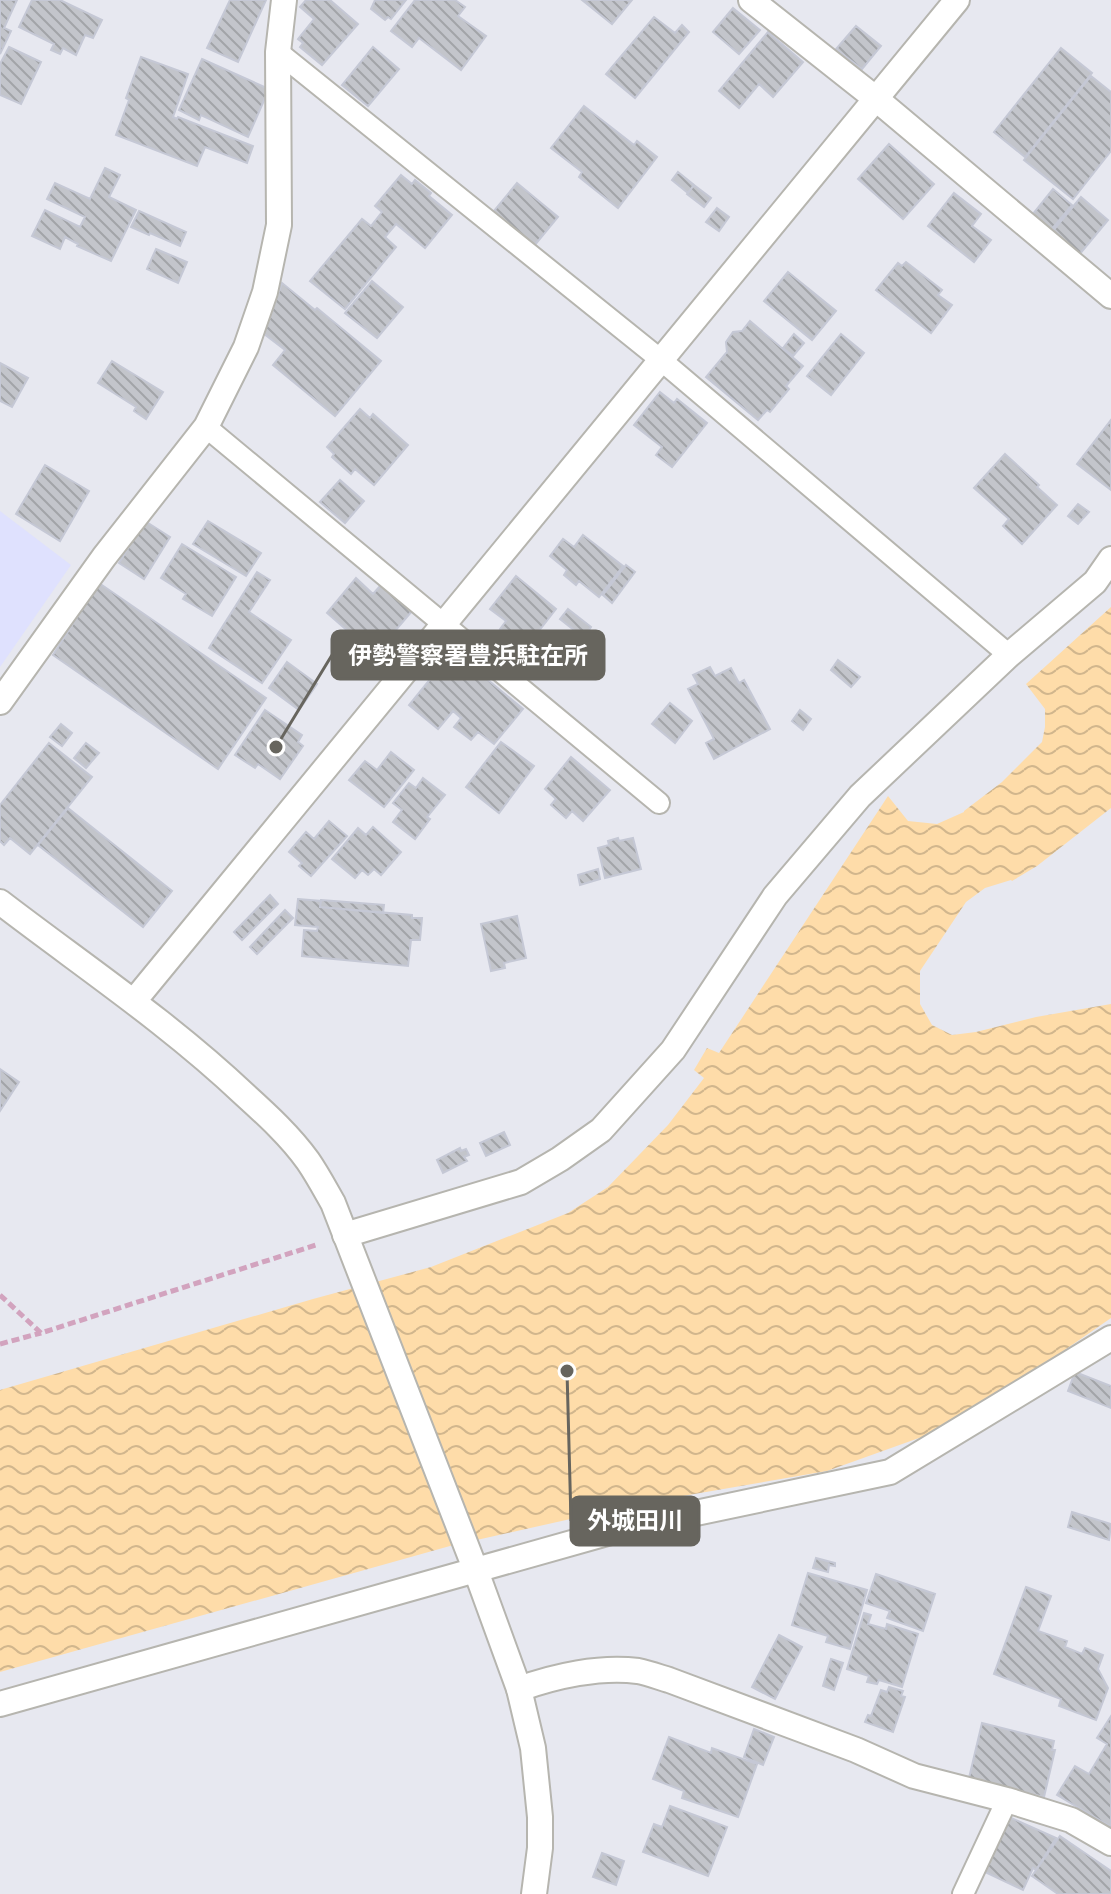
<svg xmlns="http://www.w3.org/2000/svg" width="1111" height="1894" viewBox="0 0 1111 1894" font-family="Karla,'Noto Sans JP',sans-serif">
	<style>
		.commercial { fill: #dfe1fe }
		.water { fill: url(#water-waves) }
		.building { fill: url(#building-back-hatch); stroke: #c5c8d5; stroke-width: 2 }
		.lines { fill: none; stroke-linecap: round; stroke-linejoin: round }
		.service-casing { stroke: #b6b5af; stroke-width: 24 }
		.minor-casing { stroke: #b6b5af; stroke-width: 28 }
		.tertiary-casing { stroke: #b6b5af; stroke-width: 28 }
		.path { stroke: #d2a3be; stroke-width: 5; stroke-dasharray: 8 4; stroke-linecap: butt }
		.service { stroke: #fff; stroke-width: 20 }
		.minor { stroke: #fff; stroke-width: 24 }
		.tertiary { stroke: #fff; stroke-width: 24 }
		.leader { fill: none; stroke: #67655e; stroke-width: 3 }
		.callout-dot { fill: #67655e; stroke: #fff; stroke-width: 3 }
		.callout { fill: #67655e; stroke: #67655e; stroke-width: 3 }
		.callout-label { font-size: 24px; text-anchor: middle; font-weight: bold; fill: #fff }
	</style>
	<defs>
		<pattern id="water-waves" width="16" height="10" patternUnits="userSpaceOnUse" patternTransform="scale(2)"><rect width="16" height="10" fill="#fedca9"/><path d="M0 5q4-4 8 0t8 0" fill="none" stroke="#d1b68d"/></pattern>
		<pattern id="building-back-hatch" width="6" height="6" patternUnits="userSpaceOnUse" patternTransform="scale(2)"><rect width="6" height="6" fill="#c3c5cb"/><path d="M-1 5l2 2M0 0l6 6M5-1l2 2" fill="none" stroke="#a2a4a8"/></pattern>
	</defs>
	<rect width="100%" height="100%" fill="#e7e8f0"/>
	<!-- commercial -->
	<path class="commercial" d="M0 511 71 565 0 667Z"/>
	<!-- water -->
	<path class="water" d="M1111 607V808L1037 866 1012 881 1011 880 985 888 966 902 920 971V1004L932 1025 952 1035 976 1032 1036 1017 1111 1004V1318L958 1424 827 1471 642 1503 450 1546 0 1672V1390L313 1299 431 1267 568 1213 608 1187 668 1125 704 1078 694 1070 707 1048 719 1053 888 796 908 821 937 824 964 812V811L1002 782 1042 742 1045 727V709L1026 684Z"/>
	<!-- building -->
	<path class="building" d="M0 0H17L4 28 11 31 0 54Z
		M32 0H60L102 20 93 38 85 35 76 55 63 48 60 54 51 50 54 44 19 27Z
		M230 0H266L238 62 207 48Z
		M306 0H330L358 24 322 65 300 47 303 43 298 39 314 19 300 7Z
		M375 0H406L391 19 388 17 385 20 371 9Z
		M415 0H455L465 7 458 16 486 36 461 70 419 38 412 47 391 31Z
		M582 0H632L612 24Z
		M733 8 760 30 739 54 713 32Z
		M654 17 675 33 682 25 689 32 635 98 606 74Z
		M856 26 881 46 862 69 836 49Z
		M768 32 803 62 773 97 759 84 739 108 719 91Z
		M9 47 41 62 21 104 0 95V64Z
		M373 47 399 69 368 106 342 85Z
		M1061 48 1092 73 1025 157 994 132Z
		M141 57 188 74 173 117 177 119 178 117 253 146 247 163 205 147 197 166 116 135 129 100 126 98Z
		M202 59 269 89 248 137 201 115 199 120 179 110Z
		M1091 76 1111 92V151L1073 199 1024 160Z
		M584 106 634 145 637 141 657 157 618 208 579 177 582 172 551 148Z
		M889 144 934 184 903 219 858 179Z
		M105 168 120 175 109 197 136 210 111 261 77 246 78 244 65 237 60 249 32 236 45 210 80 227 85 217 47 199 55 183 90 199Z
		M678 172 694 185 688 193 672 180Z
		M401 175 412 184 415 180 431 193 429 196 452 215 425 248 396 224 385 237 396 247 345 309 310 281 362 219 371 226 382 212 375 206Z
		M517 183 558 217 534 246 493 212Z
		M694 185 711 198 704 207 687 194Z
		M1053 189 1072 205 1051 230 1032 215Z
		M954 193 981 214 972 226 991 240 974 262 928 226Z
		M1081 197 1108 220 1079 255 1052 232Z
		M717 208 729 217 719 231 706 222Z
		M139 211 186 232 180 246 150 233 149 235 131 227Z
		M156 249 187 262 178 283 147 269Z
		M906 262 942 290 938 295 952 305 931 333 876 290 898 263 902 266Z
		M788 272 836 311 812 340 764 301Z
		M372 281 403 307 377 338 345 313Z
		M282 283 315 310 317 308 381 361 335 416 273 365 285 350 264 334Z
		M750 321 803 366 786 386 789 389 770 412 767 410 758 420 706 377 727 352 726 342 733 332 742 331Z
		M794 334 804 343 793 356 783 348Z
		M841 334 864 353 831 395 807 376Z
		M112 361 163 392 146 419 134 411 136 407 98 383Z
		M0 363 28 378 12 407 0 401Z
		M660 392 674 403 677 399 707 423 672 467 656 455 662 447 634 425Z
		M360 409 370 418 373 414 408 445 374 485 355 469 351 474 332 457 334 454 327 447Z
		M1111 420V490L1077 464Z
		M1005 454 1039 485 1037 487 1057 505 1022 544 1003 526 1009 519 974 488Z
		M45 465 89 491 60 541 16 514Z
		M340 480 364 501 345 523 320 502Z
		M1078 504 1089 512 1078 524 1068 516Z
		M145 521 170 537 144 579 119 563Z
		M208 521 261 553 246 576 193 544Z
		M583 535 623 566 599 597 579 581 576 585 564 575 567 570 550 556 563 539 574 547Z
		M182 544 236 577 212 616 183 599 186 594 161 578Z
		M626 565 635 572 612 603 603 595Z
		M257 572 270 580 249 612 291 640 262 683 209 648Z
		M516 576 556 609 524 650 500 629 506 621 490 609Z
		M356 578 373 594 381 585 412 611 371 659 346 638 350 633 327 613Z
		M99 583 266 698 218 769 53 655Z
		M568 609 591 627 584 638 560 619Z
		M453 651 523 709 494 744 478 732 471 740 454 727 461 718 453 711 438 729 409 705Z
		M838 660 860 677 851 687 831 670Z
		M287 662 317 684 299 710 269 688Z
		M710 667 715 676 731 668 739 683 744 680 770 729 714 759 706 743 714 739 688 689 698 684 693 675Z
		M670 703 692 721 675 743 652 724Z
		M265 710 302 735 298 742 303 746 280 779 258 764 255 768 235 755Z
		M800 710 811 719 803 730 792 721Z
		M61 724 72 733 62 746 50 737Z
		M501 742 534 766 499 813 466 787Z
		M49 743 92 777 30 854 10 838 4 845 0 841V805Z
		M86 743 99 753 86 768 74 758Z
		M391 752 414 770 384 807 349 780 365 761 377 770Z
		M571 757 610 790 583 821 572 811 566 818 551 805 556 799 545 789Z
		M423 778 445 795 427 817 430 819 415 839 393 822 402 810 393 803 409 783 416 788Z
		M68 808 172 891 143 927 38 845Z
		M329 821 347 836 311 876 299 866 302 863 289 852 306 832 314 839Z
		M373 827 401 852 381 875 374 869 368 875 362 870 355 878 332 859 358 828 366 835Z
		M618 838 619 841 633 838 641 869 605 878 598 848 609 845 608 841Z
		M598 869 600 879 580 885 578 875Z
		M270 895 278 904 242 940 234 932Z
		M298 899 321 901 320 907 412 915V918H422L420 940H411L408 966 302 956 304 930 317 931 318 927 295 925Z
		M321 900 384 905 383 913 320 907Z
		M285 910 293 918 257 954 250 947Z
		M517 916 526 958 504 963 505 968 491 971 481 924Z
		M0 1069 19 1082 0 1111Z
		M504 1132 510 1145 486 1156 480 1143Z
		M460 1148 461 1151 466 1149 469 1155 464 1157 467 1161 443 1173 437 1160Z
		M1075 1372 1111 1386V1408L1068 1391Z
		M1072 1512 1111 1524 1109 1540 1068 1527Z
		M816 1558 835 1563V1566L829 1565 828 1572 813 1568Z
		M808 1573 867 1590 850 1649 826 1642 828 1636 792 1625Z
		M876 1574 935 1594 923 1631 887 1618 890 1611 866 1603Z
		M1026 1587 1051 1596 1038 1631 1067 1641 1065 1647 1082 1654 1085 1648 1103 1655 1098 1669 1108 1688 1096 1720 1059 1706 1061 1699 994 1674Z
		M864 1613 871 1615 868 1624 886 1629 887 1624 918 1634 902 1687 879 1680 877 1684 867 1682 869 1676 847 1669Z
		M779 1635 802 1647 775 1699 752 1687Z
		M831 1659 843 1663 834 1690 823 1686Z
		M889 1687 903 1691 901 1696 905 1697 893 1732 865 1722 868 1715 871 1716 881 1690 887 1692Z
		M1111 1716V1827L1057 1795 1075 1766 1089 1774 1107 1744 1097 1738Z
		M982 1723 1054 1741 1052 1750H1055L1044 1797 969 1778Z
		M754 1729 774 1737 763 1765 744 1757Z
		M669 1737 711 1753 712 1748 757 1764 738 1817 682 1798 684 1791 653 1779Z
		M670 1806 727 1827 708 1876 643 1852 654 1824 662 1827Z
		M1009 1817 1056 1838 1036 1870 1033 1868 1023 1890 985 1872Z
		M1060 1836 1111 1871V1894H1058L1032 1876Z
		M602 1853 624 1861 616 1885 593 1877Z"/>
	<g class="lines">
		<defs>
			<path id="service" d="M278 52 661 360 1009 655
				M206 427 659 803
				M963 1894 1007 1800"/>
			<path id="minor" d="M751 0 875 98 1111 296
				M0 702 104 557 206 427 246 347 265 292 279 225 278 52 284 0
				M345 1235 521 1182 560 1159 601 1130 673 1050 775 896 860 796 1009 655 1095 582 1111 559
				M519 1689C555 1676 600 1666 638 1671 648 1673 659 1677 669 1680L856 1750 914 1776 1007 1800 1071 1820 1111 1843
				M0 1704 625 1528 890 1472 1111 1338"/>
			<path id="tertiary" d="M0 902C82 965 169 1023 245 1095 267 1115 290 1136 308 1161 317 1174 325 1189 333 1203L476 1571 519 1689 533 1748 540 1817V1848L534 1894
				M134 1001 957 0"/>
		</defs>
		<!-- service casing -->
		<use href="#service" class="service-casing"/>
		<!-- minor casing -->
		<use href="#minor" class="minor-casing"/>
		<!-- tertiary casing -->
		<use href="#tertiary" class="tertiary-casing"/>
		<!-- path -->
		<path class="path" d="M0 1295 41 1333 319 1244
			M0 1344 41 1333"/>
		<!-- service -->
		<use href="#service" class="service"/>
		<!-- minor -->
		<use href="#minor" class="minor"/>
		<!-- tertiary -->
		<use href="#tertiary" class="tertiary"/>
	</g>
	<!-- callouts -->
	<path class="leader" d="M276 747L332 655M567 1371L571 1521"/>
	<g class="callout-dot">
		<circle cx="276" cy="747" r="8"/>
		<circle cx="567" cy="1371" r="8"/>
	</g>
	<g class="callout">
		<rect x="332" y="631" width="272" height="48" rx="8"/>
		<rect x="571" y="1497" width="128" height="48" rx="8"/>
	</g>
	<g class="callout-label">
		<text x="468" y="664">伊勢警察署豊浜駐在所</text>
		<text x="635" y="1529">外城田川</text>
	</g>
</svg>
